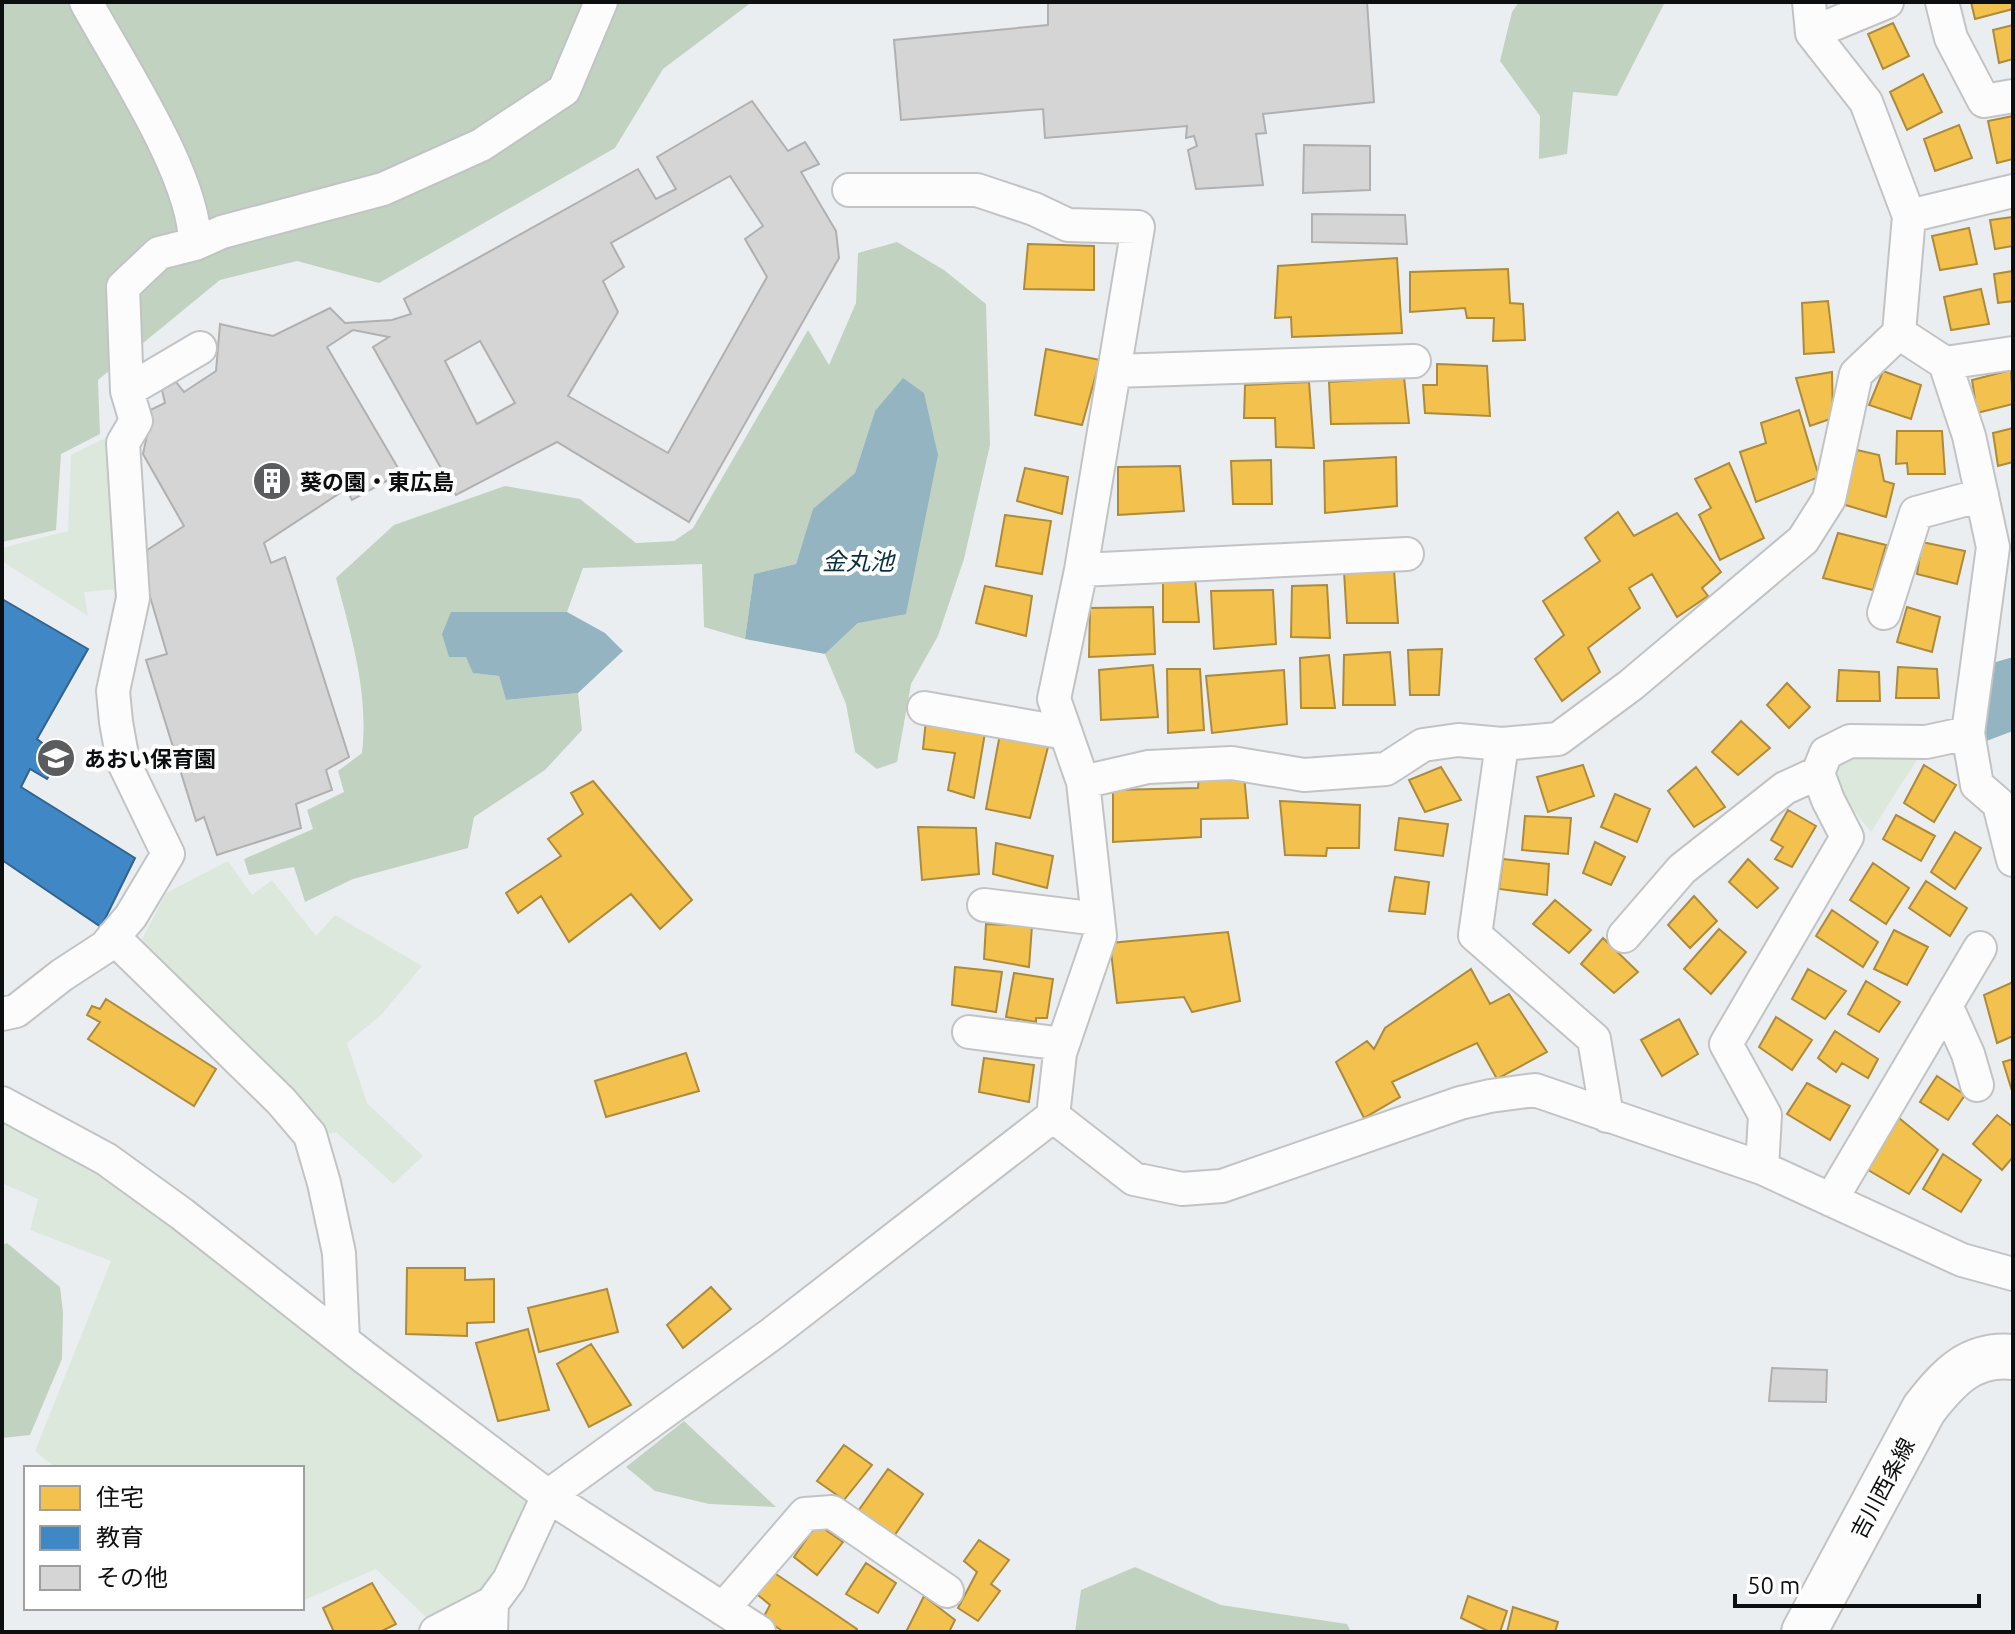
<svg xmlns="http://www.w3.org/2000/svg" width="2015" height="1634" viewBox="0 0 2015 1634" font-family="Ubuntu,'Noto Sans JP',sans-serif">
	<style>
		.green { fill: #dde8dd }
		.forest { fill: #c2d2c1 }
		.water { fill: #94b4c1 }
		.homes { fill: #f2c14e; stroke: #ad8b3b; stroke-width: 2 }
		.schools { fill: #3f88c5; stroke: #30638e; stroke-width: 2 }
		.building { fill: #d4d5d4; stroke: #b0b0b1; stroke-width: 2; fill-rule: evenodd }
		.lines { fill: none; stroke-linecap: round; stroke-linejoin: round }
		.street-casing { stroke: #c1c3c4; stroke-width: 36 }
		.secondary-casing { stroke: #c1c3c4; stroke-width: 48 }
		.street { stroke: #fcfcfd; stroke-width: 32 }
		.secondary { stroke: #fcfcfd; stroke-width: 44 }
		.labels { text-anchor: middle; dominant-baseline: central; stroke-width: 8; stroke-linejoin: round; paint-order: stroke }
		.poi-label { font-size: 22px; font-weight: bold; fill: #0d0e0f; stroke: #fff; text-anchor: start }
		.street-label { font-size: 22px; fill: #0d0e0f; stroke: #fff }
		.water-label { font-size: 24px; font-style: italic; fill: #052f3d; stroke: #fff }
	</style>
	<rect width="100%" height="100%" fill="#ebeef0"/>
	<!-- green -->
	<path class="green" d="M111 435 119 589 84 592 88 616 2 561V548L68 531 71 455Z
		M1862 753H1900L1918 758 1871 832 1830 782 1837 760Z
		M228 861 252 895 272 880 316 936 335 915 422 966 381 1015 347 1043 367 1103 423 1156 393 1184 336 1132 329 1134 142 939 166 893Z
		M2 1111 101 1162 531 1498 480 1596 433 1624 376 1569 302 1601V1468H56L35 1451 111 1261 30 1230 38 1199 2 1183Z"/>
	<!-- forest -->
	<path class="forest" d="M2 2H752L663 69 615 148 379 283 297 261 220 280 98 380 100 434 61 454 56 530 2 542Z
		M1519 2H1665L1617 96 1573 92 1567 154 1539 159 1540 116 1500 61 1512 12Z
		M897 242 944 270 986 304 990 445 964 559 938 636 911 684 897 762 877 769 855 752 846 704 825 654 858 623 875 411 855 473 813 510 796 564 754 574 745 639 704 627 702 564 583 568 567 612 519 613 466 657 474 673 499 676 506 700 578 693 582 730 545 770 474 817 468 848 353 879 305 902 294 867 249 875 244 859 313 829 307 810 344 792 338 771 362 753C369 693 351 635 336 578L394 525 505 486 580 499 636 543 674 541 693 528 808 330 829 365 856 303 858 253Z
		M7 1243 60 1287 63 1312 62 1359 30 1435 2 1438V1245Z
		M684 1421 776 1507 709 1504 655 1491 626 1467Z
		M1135 1567 1221 1605 1347 1624 1351 1632H1075L1081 1590Z"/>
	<!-- water -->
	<path class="water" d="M903 378 924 393 938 455 906 614 858 623 825 654 745 639 754 574 796 564 813 509 855 473 875 411Z
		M451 612H567L605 633 623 651 578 693 506 700 499 676 473 673 466 657H449L442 634Z
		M2013 657V731L1981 743 1989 664Z"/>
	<!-- homes -->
	<path class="homes" d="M1971 2H2012L2013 9 1975 19Z
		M1893 23 1909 56 1883 69 1868 34Z
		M2013 25V59L1999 63 1993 30Z
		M1923 74 1942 112 1907 130 1890 92Z
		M2013 116V159L1997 163 1988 121Z
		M1959 125 1972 158 1935 171 1924 139Z
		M2013 217V246L1995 249 1990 220Z
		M1969 228 1977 264 1940 270 1932 236Z
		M1028 244 1094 246V290L1024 289Z
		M1397 258 1402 333 1292 337 1291 317 1275 318 1278 266Z
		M1508 269 1510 303 1523 304 1525 340 1493 341 1494 318H1467L1465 308 1410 312V272Z
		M2013 271V301L1998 303 1994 274Z
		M1981 289 1989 324 1951 330 1944 297Z
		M1828 301 1834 352 1804 354 1802 303Z
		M1046 349 1100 360 1082 425 1035 415Z
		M1437 364 1487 366 1490 416 1425 413 1423 385H1437Z
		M2011 370 2013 404 1977 413 1972 380Z
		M1883 371 1921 385 1911 419 1869 405Z
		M1832 372 1833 418 1810 426 1796 378Z
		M1404 377 1409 423 1331 424 1329 382Z
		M1309 382 1314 448 1276 447 1275 418H1244L1245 385Z
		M1799 410 1819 477 1756 502 1740 452 1766 443 1761 423Z
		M2013 428V462L1998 466 1993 433Z
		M1897 431H1942L1945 474H1908L1907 463 1896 464Z
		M1857 450 1879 455 1884 481 1894 484 1886 517 1842 504Z
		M1396 457 1397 506 1325 513 1324 461Z
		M1271 460 1272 504H1233L1231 461Z
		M1729 463 1764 538 1720 560 1699 515 1711 508 1695 479Z
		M1180 466 1184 511 1118 515V467Z
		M1025 468 1068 477 1062 514 1017 501Z
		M1618 512 1634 536 1677 513 1721 572 1702 588 1708 596 1677 617 1652 574 1629 588 1640 608 1588 648 1600 672 1562 701 1535 659 1564 635 1543 601 1600 561 1585 538Z
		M1005 515 1051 521 1042 574 996 566Z
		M1838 533 1886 545 1873 590 1823 578Z
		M1922 542 1965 551 1957 584 1917 574Z
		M1394 570 1398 623H1347L1344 571Z
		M1163 578H1195L1199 622H1163Z
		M1327 585 1330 638 1291 637 1292 586Z
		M985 586 1032 596 1026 636 976 623Z
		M1273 590 1276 644 1214 649 1211 591Z
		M1153 607 1155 654 1089 657 1090 608Z
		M1907 607 1940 617 1932 652 1897 642Z
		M1442 649 1439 695H1410L1408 650Z
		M1390 652 1395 705H1343L1344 655Z
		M1329 655 1335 708H1301L1300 658Z
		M1153 665 1158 717 1101 720 1099 670Z
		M1898 667 1937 669 1939 698H1896Z
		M1167 669H1200L1204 730 1168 733Z
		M1284 670 1287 724 1212 733 1206 676Z
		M1839 670 1879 672 1880 701H1837Z
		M1787 683 1810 707 1789 728 1767 705Z
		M926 720 985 733 974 798 948 790 955 753 923 749Z
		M1741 721 1770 748 1738 775 1712 752Z
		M1000 734 1048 747 1030 818 986 809Z
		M1583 765 1594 796 1548 812 1537 777Z
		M1924 765 1956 785 1934 822 1904 803Z
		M1441 767 1461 800 1425 812 1409 780Z
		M1696 767 1725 807 1694 827 1668 791Z
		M1199 774 1244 775 1248 818 1201 819V837L1113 842V790L1198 788Z
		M593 781 692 900 660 929 631 894 569 942 541 896 518 913 506 893 561 856 548 839 583 814 571 793Z
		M1615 794 1650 809 1637 842 1601 827Z
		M1280 801 1360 805 1359 848H1327L1326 856 1285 855Z
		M1788 810 1816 826 1792 867 1775 859 1783 847 1771 840Z
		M1896 815 1935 836 1921 861 1883 839Z
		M1525 816 1571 818 1568 854 1522 850Z
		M1399 818 1448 824 1443 856 1395 850Z
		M918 827 976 828 979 874 922 880Z
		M1955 832 1981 848 1955 889 1931 872Z
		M1595 842 1625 857 1611 885 1583 873Z
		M996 843 1053 856 1047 888 993 874Z
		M1503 859 1549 864 1547 895 1499 889Z
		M1748 859 1778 888 1757 908 1729 882Z
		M1873 863 1909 888 1886 924 1850 900Z
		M1395 877 1429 882 1425 914 1389 911Z
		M1926 881 1967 908 1950 936 1909 908Z
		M1694 896 1717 921 1690 948 1668 925Z
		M1555 900 1591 930 1569 953 1533 924Z
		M1832 910 1878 942 1863 967 1816 936Z
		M986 924 1032 926 1029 967 984 959Z
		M1719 929 1746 952 1711 994 1684 969Z
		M1894 930 1928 947 1907 985 1874 969Z
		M1228 932 1240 1001 1192 1012 1184 997 1117 1003 1110 943Z
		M1603 938 1638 972 1614 993 1581 964Z
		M955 967 1002 972 996 1012 952 1005Z
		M1471 969 1490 1004 1509 994 1547 1052 1497 1079 1477 1043 1392 1082 1400 1097 1364 1118 1336 1062 1367 1041 1374 1049 1385 1028Z
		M1808 969 1846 991 1825 1019 1792 999Z
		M1014 973 1053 979 1047 1018H1036V1022L1006 1017Z
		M1866 981 1900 1002 1879 1032 1848 1014Z
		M2013 982V1036L1997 1043 1984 995Z
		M106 999 216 1069 194 1106 88 1039 100 1022 87 1015 92 1006 100 1009Z
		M1776 1017 1812 1040 1792 1070 1759 1047Z
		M1679 1019 1698 1054 1662 1076 1641 1040Z
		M1835 1031 1878 1059 1868 1078 1842 1063 1836 1072 1818 1058Z
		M686 1053 699 1091 606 1117 595 1081Z
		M984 1058 1034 1065 1029 1102 979 1092Z
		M2013 1059V1094L2003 1062Z
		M1937 1076 1965 1095 1948 1120 1920 1102Z
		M1807 1083 1850 1106 1830 1140 1787 1114Z
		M1997 1115 2013 1127V1157L2002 1170 1973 1144Z
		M1899 1118 1938 1150 1909 1194 1868 1170Z
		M1943 1154 1981 1180 1961 1212 1923 1189Z
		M407 1268H465V1280L494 1279V1322L467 1323V1336L406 1334Z
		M711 1287 731 1309 683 1348 667 1325Z
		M607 1289 618 1332 539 1352 528 1308Z
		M528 1329 549 1410 498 1421 476 1343Z
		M591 1344 631 1405 589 1427 557 1364Z
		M844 1445 872 1465 844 1500 817 1481Z
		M888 1469 923 1494 892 1539 856 1514Z
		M817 1524 843 1542 817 1575 794 1557Z
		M979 1540 1009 1560 991 1584 1000 1591 978 1621 958 1608 977 1572 964 1561Z
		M866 1563 896 1583 878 1613 846 1594Z
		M770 1570 857 1629 855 1632H784L763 1618 770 1605 753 1591Z
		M372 1583 396 1624 380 1632H334L323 1608Z
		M924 1596 955 1620 949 1632H906Z
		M1468 1596 1507 1611 1500 1632H1490L1461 1618Z
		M1513 1607 1558 1622 1555 1632H1507Z"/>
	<!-- schools -->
	<path class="schools" d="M2 599 88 649 37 739 61 757 47 779 30 769 21 787 135 858 101 927 2 860Z"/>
	<!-- building -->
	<path class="building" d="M1048 2H1367L1374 102 1263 114 1266 133 1256 134 1263 185 1196 189 1188 150 1197 146 1194 136 1186 138 1187 126 1045 138 1043 109 901 120 894 40 1048 25Z
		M752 101 788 151 805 142 819 164 801 172 836 231 839 258 689 522 557 442 456 495 373 347 389 337 353 330 327 347 401 473 352 500 346 489 264 543 271 563 285 557 349 757 326 770 332 790 296 804 301 828 217 855 204 817 196 821 146 660 167 654 138 556 184 526 143 454 149 426 142 414 165 403 162 390 176 382 184 392 216 371 220 324 273 336 330 308 345 323 392 320 411 314 404 299 638 169 656 199 676 189 657 157ZM730 176 763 226 745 239 767 277 668 453 568 396 618 312 603 281 624 267 611 243ZM480 341 515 403 477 424 445 361Z
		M1304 145 1370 146V190L1303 193Z
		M1312 214 1405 215 1407 244 1312 242Z
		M1772 1368 1827 1370 1826 1402 1769 1401Z"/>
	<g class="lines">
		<defs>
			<path id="street" d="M86 2C119 63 195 176 195 244
				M1942 2 1951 38 1984 101 2013 96
				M1812 33 1887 2
				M1909 216 2013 191
				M1899 333 1945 363 1969 436 1993 547 1968 733 1977 785 1999 804 2013 860
				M1945 363 2013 353
				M1114 371 1414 361
				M127 391 123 287 159 253 195 244 222 232 383 189 481 145 564 90 601 2
				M1081 570 1407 554
				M1884 613 1916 513 1982 495
				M924 708 1066 733
				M1502 744 1475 935 1594 1039 1607 1116
				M1083 782 1148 767 1232 763 1304 775 1386 769 1423 745 1458 740 1502 744 1558 739 1631 685 1803 540 1829 499 1856 374 1899 333 1909 216 1866 102 1812 33 1809 2
				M984 905 1098 919
				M1624 936 1682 869 1785 788 1818 773
				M113 937 281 1101 310 1135 324 1183 339 1253 343 1340
				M1946 1005 1968 1054 1977 1085
				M2 1014 16 1011 62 975 105 947 131 916 168 854 123 761 116 722 113 691 133 598 123 443 136 421 127 391 200 348
				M969 1032 1063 1044
				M2 1103 106 1159 182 1214 364 1357 548 1496 759 1632
				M1053 1116 1134 1179 1182 1189 1222 1186 1460 1103 1490 1096 1535 1090 1762 1168 1962 1260 2013 1274
				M1762 1168 1765 1115 1726 1044 1847 837 1828 800 1818 773 1826 753 1850 741 1926 742 1968 733
				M1831 1200 1980 948
				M723 1609 805 1514 832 1512 947 1591
				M436 1632 492 1603
				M491 1632 492 1603 509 1580 548 1496 773 1333 1053 1116 1060 1053 1100 936 1083 782 1054 699 1081 570 1138 227 1068 225 1034 209 977 190H849"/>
			<path id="secondary" d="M1804 1632 1924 1409C1948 1378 1970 1353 2013 1357"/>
		</defs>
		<!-- street casing -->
		<use href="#street" class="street-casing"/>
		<!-- secondary casing -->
		<use href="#secondary" class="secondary-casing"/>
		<!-- street -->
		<use href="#street" class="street"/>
		<!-- secondary -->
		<use href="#secondary" class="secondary"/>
	</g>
	<!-- icons -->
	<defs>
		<symbol id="building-disc" viewBox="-11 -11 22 22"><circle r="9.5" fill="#5b5c5e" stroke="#fff"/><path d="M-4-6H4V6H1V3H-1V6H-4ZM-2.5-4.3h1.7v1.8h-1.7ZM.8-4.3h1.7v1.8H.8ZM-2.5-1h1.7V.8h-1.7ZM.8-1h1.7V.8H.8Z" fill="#fff"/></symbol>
		<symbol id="school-disc" viewBox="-11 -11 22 22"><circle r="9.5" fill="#5b5c5e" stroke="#fff"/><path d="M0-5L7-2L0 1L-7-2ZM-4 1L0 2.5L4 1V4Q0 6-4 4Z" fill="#fff"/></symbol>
	</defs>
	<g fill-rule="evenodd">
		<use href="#building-disc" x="250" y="459" width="44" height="44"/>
		<use href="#school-disc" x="34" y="736" width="44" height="44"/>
	</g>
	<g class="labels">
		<!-- poi labels -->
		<g class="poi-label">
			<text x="300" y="481">葵の園・東広島</text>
			<text x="84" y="758">あおい保育園</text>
		</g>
		<!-- street labels -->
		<g class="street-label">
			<text transform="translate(1882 1488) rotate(-62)">吉川西条線</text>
		</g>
		<!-- water labels -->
		<g class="water-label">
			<text x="858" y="561">金丸池</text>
		</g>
	</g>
	<!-- border -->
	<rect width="2015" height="1634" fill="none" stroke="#0d0e0f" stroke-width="8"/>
	<!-- legend -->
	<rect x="24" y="1466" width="280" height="144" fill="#ffffff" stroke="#9e9f9f" stroke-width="2"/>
	<rect x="40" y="1486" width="40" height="24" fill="#f2c14e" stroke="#9e9f9f" stroke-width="2"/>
	<text x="96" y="1506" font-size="24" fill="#0d0e0f">住宅</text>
	<rect x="40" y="1526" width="40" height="24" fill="#3f88c5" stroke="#9e9f9f" stroke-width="2"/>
	<text x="96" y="1546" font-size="24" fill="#0d0e0f">教育</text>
	<rect x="40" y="1566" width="40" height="24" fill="#d4d5d4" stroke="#9e9f9f" stroke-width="2"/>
	<text x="96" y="1586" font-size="24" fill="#0d0e0f">その他</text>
	<!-- scale -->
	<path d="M1735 1594v12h244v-12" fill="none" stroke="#0d0e0f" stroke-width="4"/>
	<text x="1747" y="1594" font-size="24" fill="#0d0e0f" stroke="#ffffff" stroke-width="6" paint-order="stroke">50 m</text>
</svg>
